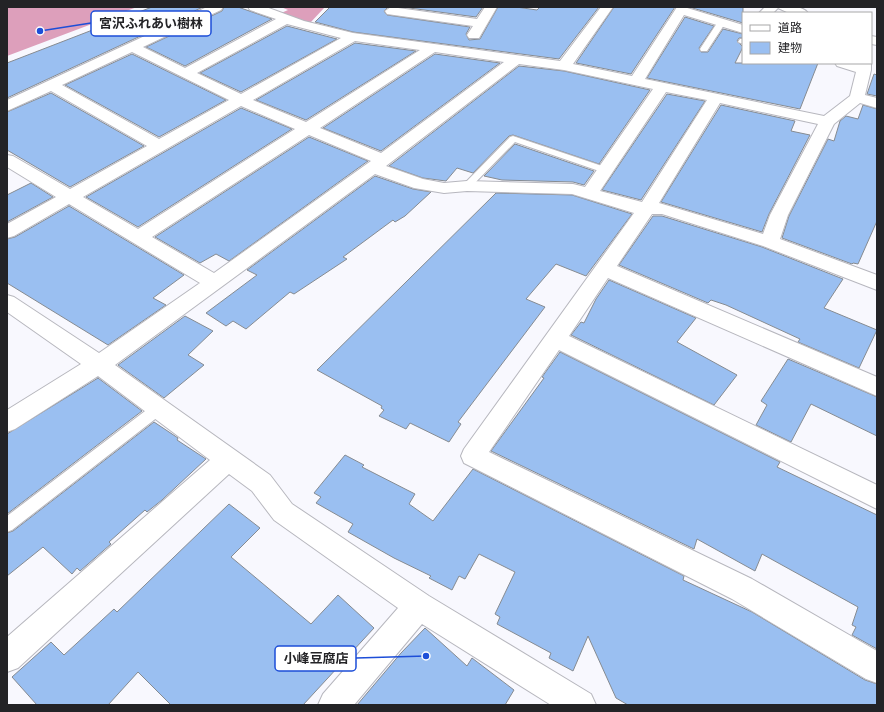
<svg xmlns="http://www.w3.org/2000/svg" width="884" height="712" viewBox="0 0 884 712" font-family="Mulish,'Noto Sans JP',sans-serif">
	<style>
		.forest { fill: #dd9fbb }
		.building { fill: #9abff1; stroke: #868b91 }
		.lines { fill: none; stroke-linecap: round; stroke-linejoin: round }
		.service-casing { stroke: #b7b7be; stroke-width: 2 }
		.minor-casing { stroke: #b7b7be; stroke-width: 2 }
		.service { fill: #fff; fill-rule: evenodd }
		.minor { fill: #fff; fill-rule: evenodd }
		.leader { fill: none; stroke: #1d4ed8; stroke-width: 1.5 }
		.callout-dot { fill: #1d4ed8; stroke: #fff; stroke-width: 1.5 }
		.callout { fill: #fff; stroke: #1d4ed8; stroke-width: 1.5 }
		.callout-label { font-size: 13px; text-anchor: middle; font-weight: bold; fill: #232326 }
	</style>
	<rect width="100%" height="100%" fill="#f8f8fe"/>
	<!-- forest -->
	<path class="forest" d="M7 7H137L7 56Z
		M281 7H325L310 23 279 14 288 10Z"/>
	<!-- building -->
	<path class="building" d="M152 7H203L7 98V63Z
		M224 7H238L272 19 185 66 146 47 222 11Z
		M330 7H388L384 11 387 15 470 27 466 34 469 40 480 39 498 7H516L537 10 540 7H599L559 59 353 32 315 22Z
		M402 7H483L476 17Z
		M614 7H675L631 74 576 63Z
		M689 7H743V23Z
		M685 17 714 26 699 48 701 52H708L723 29 743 34V38H739L737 41 743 47 735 63H818L800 109 647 78Z
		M287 26 337 39 241 92 200 73Z
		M355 43 416 51 306 120 256 100Z
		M132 54 226 100 159 137 65 85Z
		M435 54 500 63 381 151 323 128Z
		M519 66 564 71 650 90 599 164 513 135 509 136 473 173 457 168 446 181 423 178 389 166Z
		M874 74 877 75V96L867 94Z
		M51 93 144 146 70 187 7 150V112Z
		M667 94 705 101 641 200 602 190Z
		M721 105 795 121 791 131 810 135 769 214 762 232 661 202Z
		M863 105 877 109V221L858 264 853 263 852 264 782 238 789 216 828 139 834 141 840 121 846 116 858 119Z
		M241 108 292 129 138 227 86 197Z
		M309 137 368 161 229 261 216 254 200 263 155 237Z
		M515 144 594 171 584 185 573 182 502 180 484 176Z
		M375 176 413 189 431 192 405 216 395 222 393 220 343 257 347 259 294 294 290 292 246 329 233 321 226 326 206 313 257 275 247 270Z
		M31 183 53 197 7 222V195Z
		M496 193 572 195 632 214 586 276 556 264 526 299 545 307 458 422 461 424 449 442 410 423 406 429 379 416 384 410 381 408 382 406 317 370Z
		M69 206 184 275 153 298 166 305 108 345 7 283V239L15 237Z
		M653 216H662L762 247 843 279 824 308 877 330 859 368 798 342 800 339 726 305 711 300 708 303 619 265Z
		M609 280 696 318 677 342 737 375 714 405 571 335 581 322 584 323 596 299Z
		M185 316 213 331 188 355 204 365 164 398 118 365Z
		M560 352 780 462 777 467 877 515V649L852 635 856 627 852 625 858 607 762 554 755 571 697 539 694 549 491 451 544 378 542 377Z
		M788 359 877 397V436L811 404 791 442 756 425 767 405 761 401Z
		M98 378 142 411 7 514V434Z
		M154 422 178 438 177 440 206 459 162 500 147 512 145 510 109 542 111 544 80 571 77 568 72 574 43 547 7 576V533L13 531Z
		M345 455 364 465 362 467 415 494 409 504 433 521 473 469 684 576 683 580 752 612 865 680 877 684V705H628L616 698 588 636 573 671 549 658 551 653 497 624 500 617 495 614 515 572 479 554 465 579 459 576 452 590 429 578 431 576 394 558 348 532 353 524 316 503 321 497 314 493Z
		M229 504 260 528 231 557 311 624 338 595 374 628 303 705H171L138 672 108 705H37L12 677 51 642 64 655 114 609 117 612Z
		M425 628 467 666 472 658 514 690 505 705H357L401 653Z"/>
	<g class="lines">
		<defs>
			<path id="service" d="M719 20 726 22 707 51H701L700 49Z
				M740 39H743V44L738 42Z
				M513 136 608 168 610 170 605 173 602 172 515 142 470 188H464V184L510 137Z
				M158 404 163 405 164 409 163 413 12 530 7 532V516L153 405Z"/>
			<path id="minor" d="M207 7H223L221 10 143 47 185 68 276 19 250 10 248 7H266L304 21 353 33 560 61 601 7H613L573 64 632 76 677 7H684L743 25V33L684 15 645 79 824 116 850 96 856 72 837 66 835 63H871V61V70L865 95 877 98V108L860 103 834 124 788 215 780 239 877 275V290L763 246 662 214H652L617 266 877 377V396L608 278 569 336 877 485V509L559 350 489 452 752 579 877 651V683L866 679 732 599 464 463 461 456 464 449 634 213 572 194 467 191 444 193 414 188 375 174 115 365 270 475 292 504 429 596 591 694 596 705H551L422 624 354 705H318L323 694 398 608 274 520 252 491 229 474 18 668 7 672V637L210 460 98 376 15 429 7 432V410L81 364 7 312V295L14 297 99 353 200 283 69 204 14 236 7 238V224L56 197 7 167V155L13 156 70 189 147 146 51 91 7 111V100ZM287 24 341 38 241 94 197 73ZM355 41 420 50 306 122 253 100ZM132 52 229 100 159 139 62 85ZM435 52 504 62 381 153 320 128ZM519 64 564 70 653 89 585 187 573 184 467 181 444 183 423 179 386 166ZM666 92 707 100 642 202 600 191ZM720 103 818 124 770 215 763 234 659 203ZM241 106 295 129 138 229 83 197ZM309 135 371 161 214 273 152 237Z
				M391 7 477 19 485 7H497L479 38H469L467 35 473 26 387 14 385 11Z
				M765 7C776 7 801 3 808 13H789L778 8 773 13H759Z
				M871 36 877 37V45L871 44Z"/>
		</defs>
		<!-- service casing -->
		<use href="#service" class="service-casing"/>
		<!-- minor casing -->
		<use href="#minor" class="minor-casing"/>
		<!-- service -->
		<use href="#service" class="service"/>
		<!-- minor -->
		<use href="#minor" class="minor"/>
	</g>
	<!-- callouts -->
	<path class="leader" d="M40 31L91 23M426 656L356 658"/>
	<g class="callout-dot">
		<circle cx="40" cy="31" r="4"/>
		<circle cx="426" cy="656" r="4"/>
	</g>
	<g class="callout">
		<rect x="91" y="11" width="120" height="25" rx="4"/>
		<rect x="275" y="646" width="81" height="25" rx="4"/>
	</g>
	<g class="callout-label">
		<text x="151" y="28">宮沢ふれあい樹林</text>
		<text x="316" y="663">小峰豆腐店</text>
	</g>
	<!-- border -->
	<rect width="884" height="712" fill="none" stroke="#232326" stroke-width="16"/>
	<!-- legend -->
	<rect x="742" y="12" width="130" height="52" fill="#ffffff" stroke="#a7a7a8"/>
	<rect x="750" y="25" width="20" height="6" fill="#ffffff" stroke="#a7a7a8"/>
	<text x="778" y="32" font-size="12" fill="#232326">道路</text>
	<rect x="750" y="42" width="20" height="12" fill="#9abff1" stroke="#a7a7a8"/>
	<text x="778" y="52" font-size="12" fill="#232326">建物</text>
</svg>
